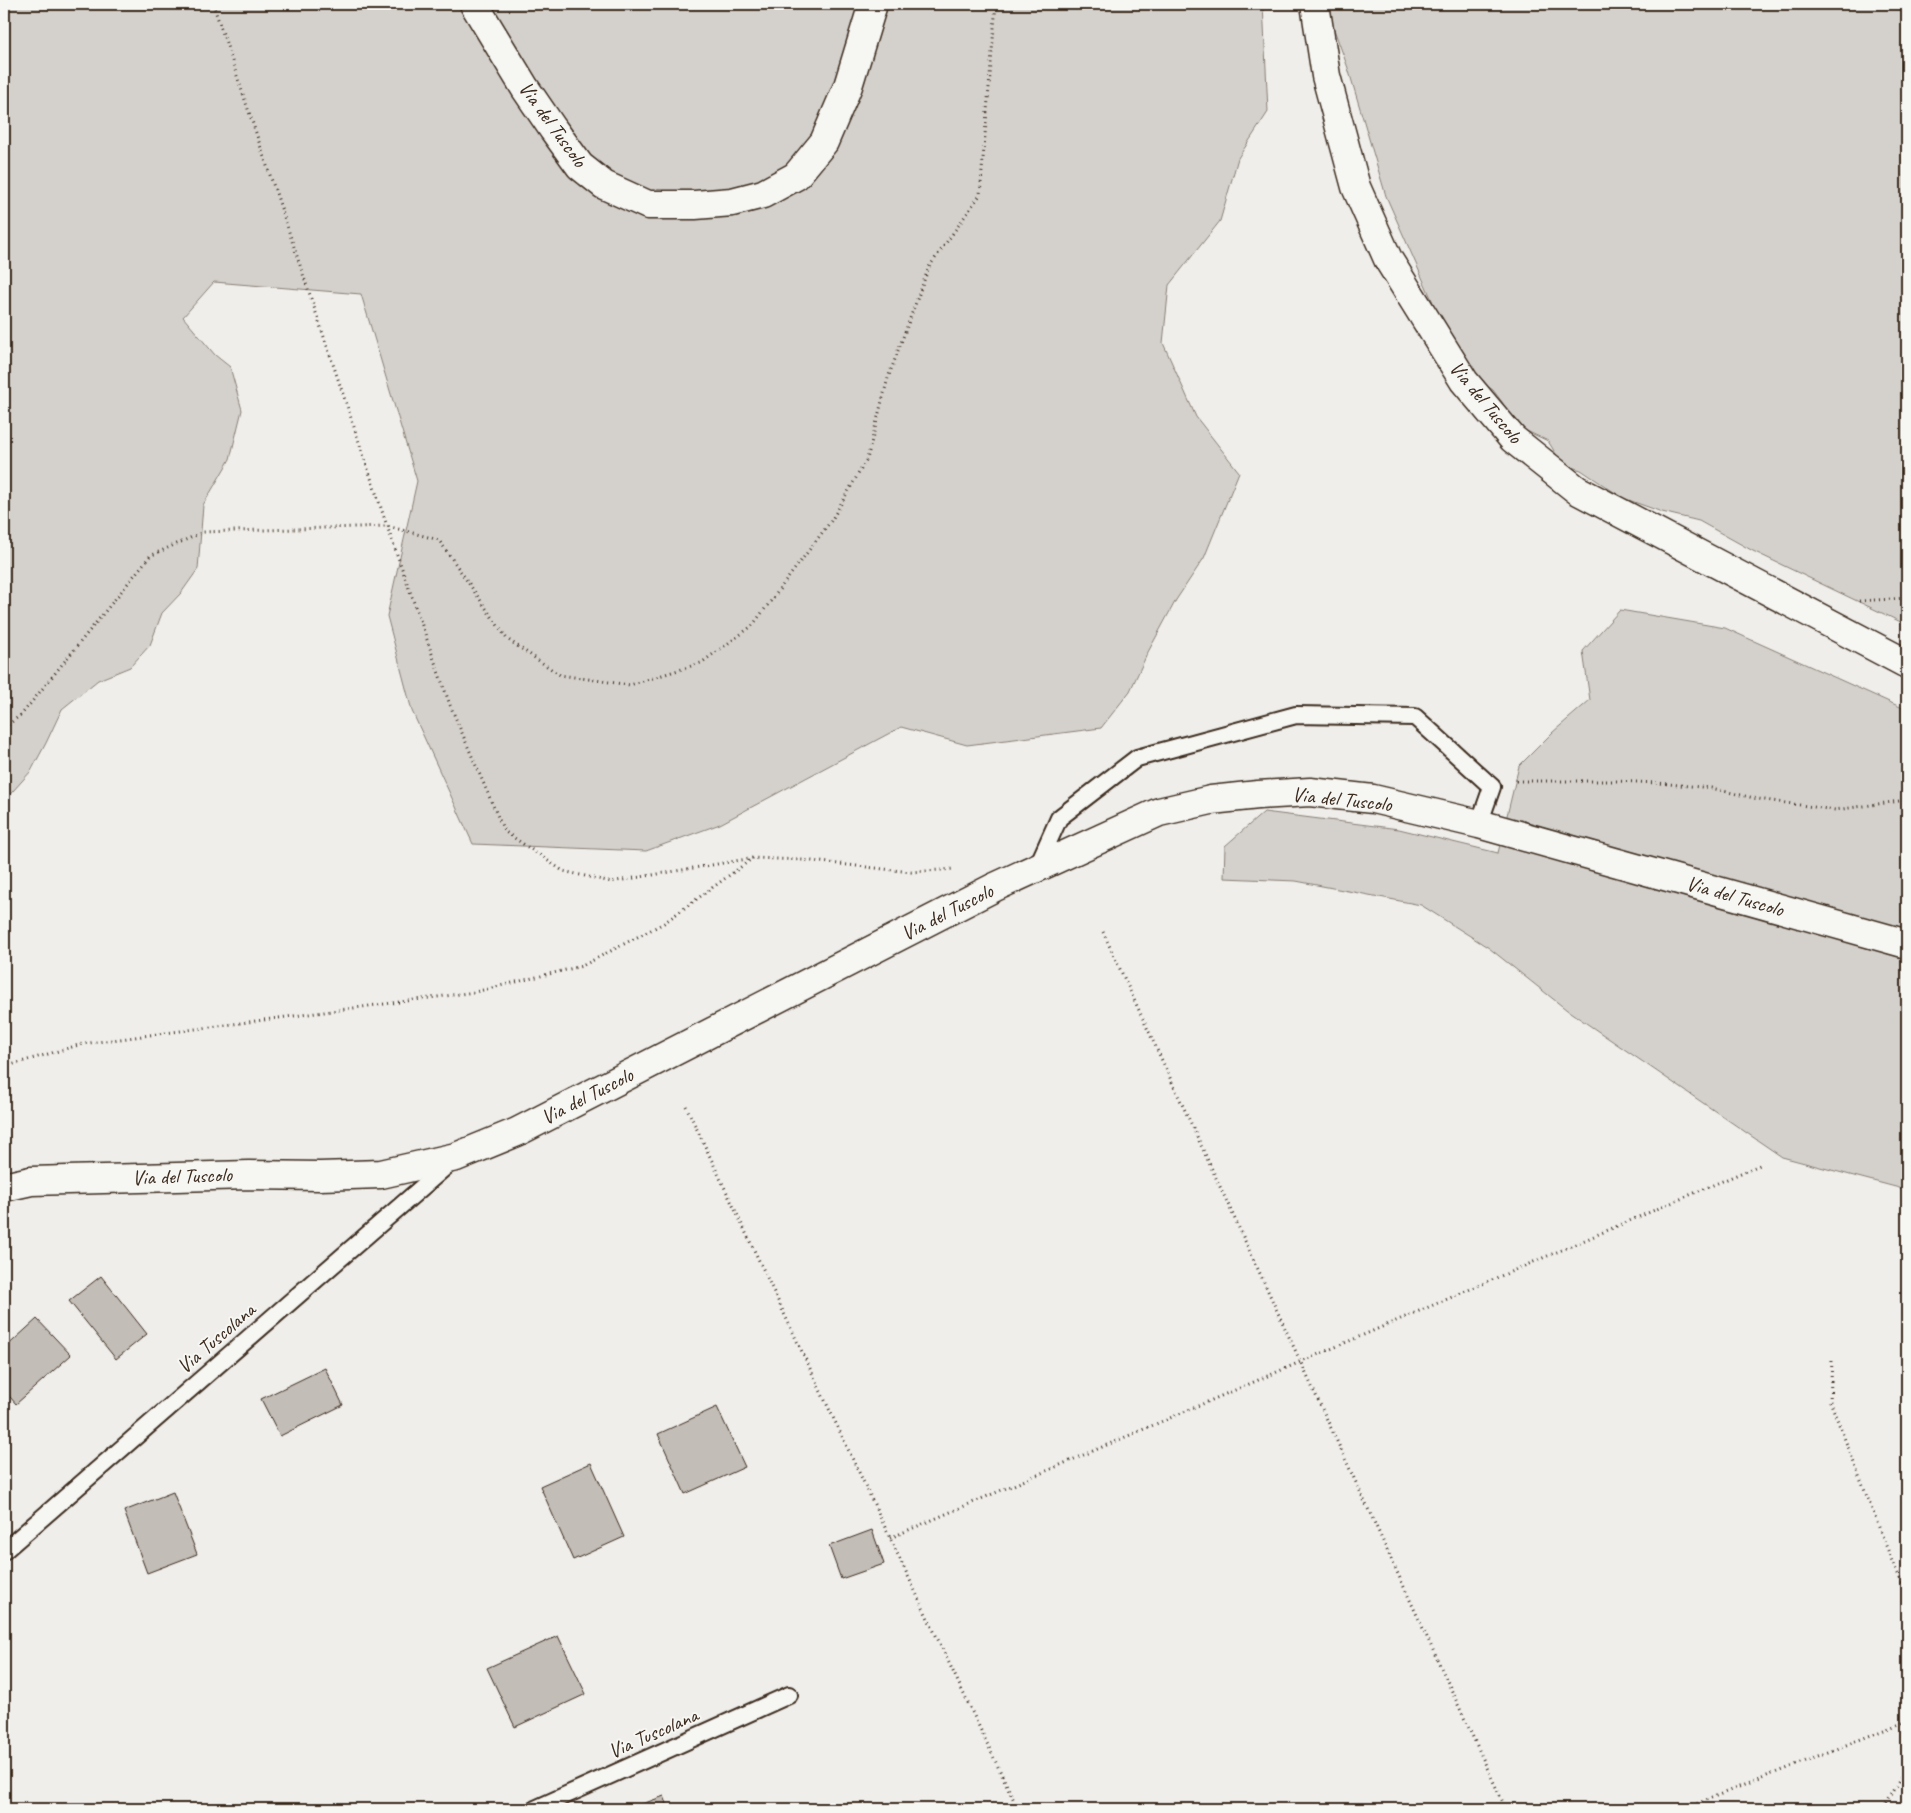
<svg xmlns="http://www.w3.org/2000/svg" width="1911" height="1813" viewBox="0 0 1911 1813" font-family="Caveat,sans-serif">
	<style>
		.green { fill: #d4d1cc; stroke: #887e75 }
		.building { fill: #c2bdb7; stroke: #3b2a1e }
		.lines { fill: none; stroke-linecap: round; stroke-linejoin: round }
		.lane-casing { stroke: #3b2a1e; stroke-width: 20 }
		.secondary-casing { stroke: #3b2a1e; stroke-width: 31 }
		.path { stroke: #3b2a1e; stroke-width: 3; stroke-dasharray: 1 4; stroke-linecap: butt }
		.lane { stroke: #f6f6f2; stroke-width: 16 }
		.secondary { stroke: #f6f6f2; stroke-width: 28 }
		.labels { text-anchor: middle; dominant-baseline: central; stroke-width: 4; stroke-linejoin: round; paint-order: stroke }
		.street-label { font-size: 21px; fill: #3b2a1e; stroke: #f6f6f2 }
	</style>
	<rect width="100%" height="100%" fill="#efeeea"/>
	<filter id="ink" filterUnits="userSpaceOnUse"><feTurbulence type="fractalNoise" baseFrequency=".02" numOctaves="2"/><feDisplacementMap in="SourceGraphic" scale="10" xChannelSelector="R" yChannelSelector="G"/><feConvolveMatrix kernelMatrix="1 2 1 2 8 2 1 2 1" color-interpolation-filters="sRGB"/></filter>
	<g filter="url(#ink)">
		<!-- green -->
		<path class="green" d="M4 4H1263L1268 112 1238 158 1220 221 1169 285 1163 343 1196 417 1239 472 1204 558 1176 600 1148 652 1130 691 1101 728 967 745 901 727 720 824 646 851 473 844 412 711 387 616 417 481 361 294 214 282 183 317 215 355 230 367 242 410 230 459 203 505 198 569 181 593 162 613 150 645 130 667 98 680 62 709 46 743 31 771 4 801Z
			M1327 4H1907V625L1753 551 1699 521 1662 512 1623 498 1581 470 1568 466 1559 459 1548 441 1516 426 1502 402 1493 390 1478 380 1445 335 1432 300 1386 196 1348 68 1331 21Z
			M1620 610 1725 628 1907 710V1190L1782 1157 1567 1010 1489 948 1421 905 1296 881 1224 878 1225 846 1264 812 1399 829 1498 853 1519 766 1553 732 1590 700 1583 651Z"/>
		<!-- building -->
		<path class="building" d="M101 1276 147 1334 116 1359 69 1301Z
			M37 1319 71 1355 16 1404 4 1390V1349Z
			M325 1368 343 1405 280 1436 261 1399Z
			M717 1407 745 1467 685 1494 658 1434Z
			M591 1463 624 1537 573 1560 540 1486Z
			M173 1492 197 1554 147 1573 124 1511Z
			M872 1530 884 1564 841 1579 829 1546Z
			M558 1636 586 1694 515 1727 487 1668Z
			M664 1796 669 1809H629Z"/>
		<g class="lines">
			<defs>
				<path id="lane" d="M1037 867 1059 818 1137 758 1296 715 1415 717 1492 787 1479 824
					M4 1551 451 1162
					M535 1809 789 1695"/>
				<path id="secondary" d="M474 4 525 88 553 129 580 166 604 185 648 205H695L732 202 763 194 796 176 824 142 848 86 873 4
					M1315 4 1326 76 1356 187 1388 259 1464 381 1513 439 1577 490 1907 664
					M4 1187 31 1181 249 1175 320 1176 381 1174 456 1157 517 1132 995 887 1159 812 1211 800 1258 795 1310 792 1373 799 1479 824 1907 944"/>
			</defs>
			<!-- lane casing -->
			<use href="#lane" class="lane-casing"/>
			<!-- secondary casing -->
			<use href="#secondary" class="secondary-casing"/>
			<!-- path -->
			<path class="path" d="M213 4 387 526 450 705 504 831 563 871 611 882 753 858 803 860 911 872 955 869
				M1859 601 1907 598
				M4 728 22 714 150 556 203 532 387 526 439 540 507 639 560 675 630 685 701 663 752 626 831 521 867 459 888 378 929 267 980 195 996 4
				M1516 781H1615L1658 783 1711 788 1758 799 1835 810 1907 800
				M1103 932 1506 1809
				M4 1067 82 1044 475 992 582 966 664 923 753 858
				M686 1106 1018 1809
				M1832 1361 1830 1401 1892 1561 1907 1593
				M890 1538 1762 1164
				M1683 1809 1907 1721
				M1883 1809 1907 1767"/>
			<!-- lane -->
			<use href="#lane" class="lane"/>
			<!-- secondary -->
			<use href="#secondary" class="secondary"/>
		</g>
	</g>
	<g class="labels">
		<!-- street labels -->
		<g class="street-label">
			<text transform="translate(553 124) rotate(54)">Via del Tuscolo</text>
			<text transform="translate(1486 402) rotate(50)">Via del Tuscolo</text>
			<text transform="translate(1342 799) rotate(6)">Via del Tuscolo</text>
			<text transform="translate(1735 896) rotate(16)">Via del Tuscolo</text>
			<text transform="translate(947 912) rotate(-27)">Via del Tuscolo</text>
			<text transform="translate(587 1096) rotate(-27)">Via del Tuscolo</text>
			<text transform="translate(182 1176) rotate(-2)">Via del Tuscolo</text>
			<text transform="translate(216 1338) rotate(-41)">Via Tuscolana</text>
			<text transform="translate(653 1733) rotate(-24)">Via Tuscolana</text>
		</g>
	</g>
	<!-- margin -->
	<rect width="1911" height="1813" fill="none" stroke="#f6f6f2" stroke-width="20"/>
	<rect x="10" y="10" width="1891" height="1793" fill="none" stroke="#3b2a1e" stroke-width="2" filter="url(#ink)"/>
</svg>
